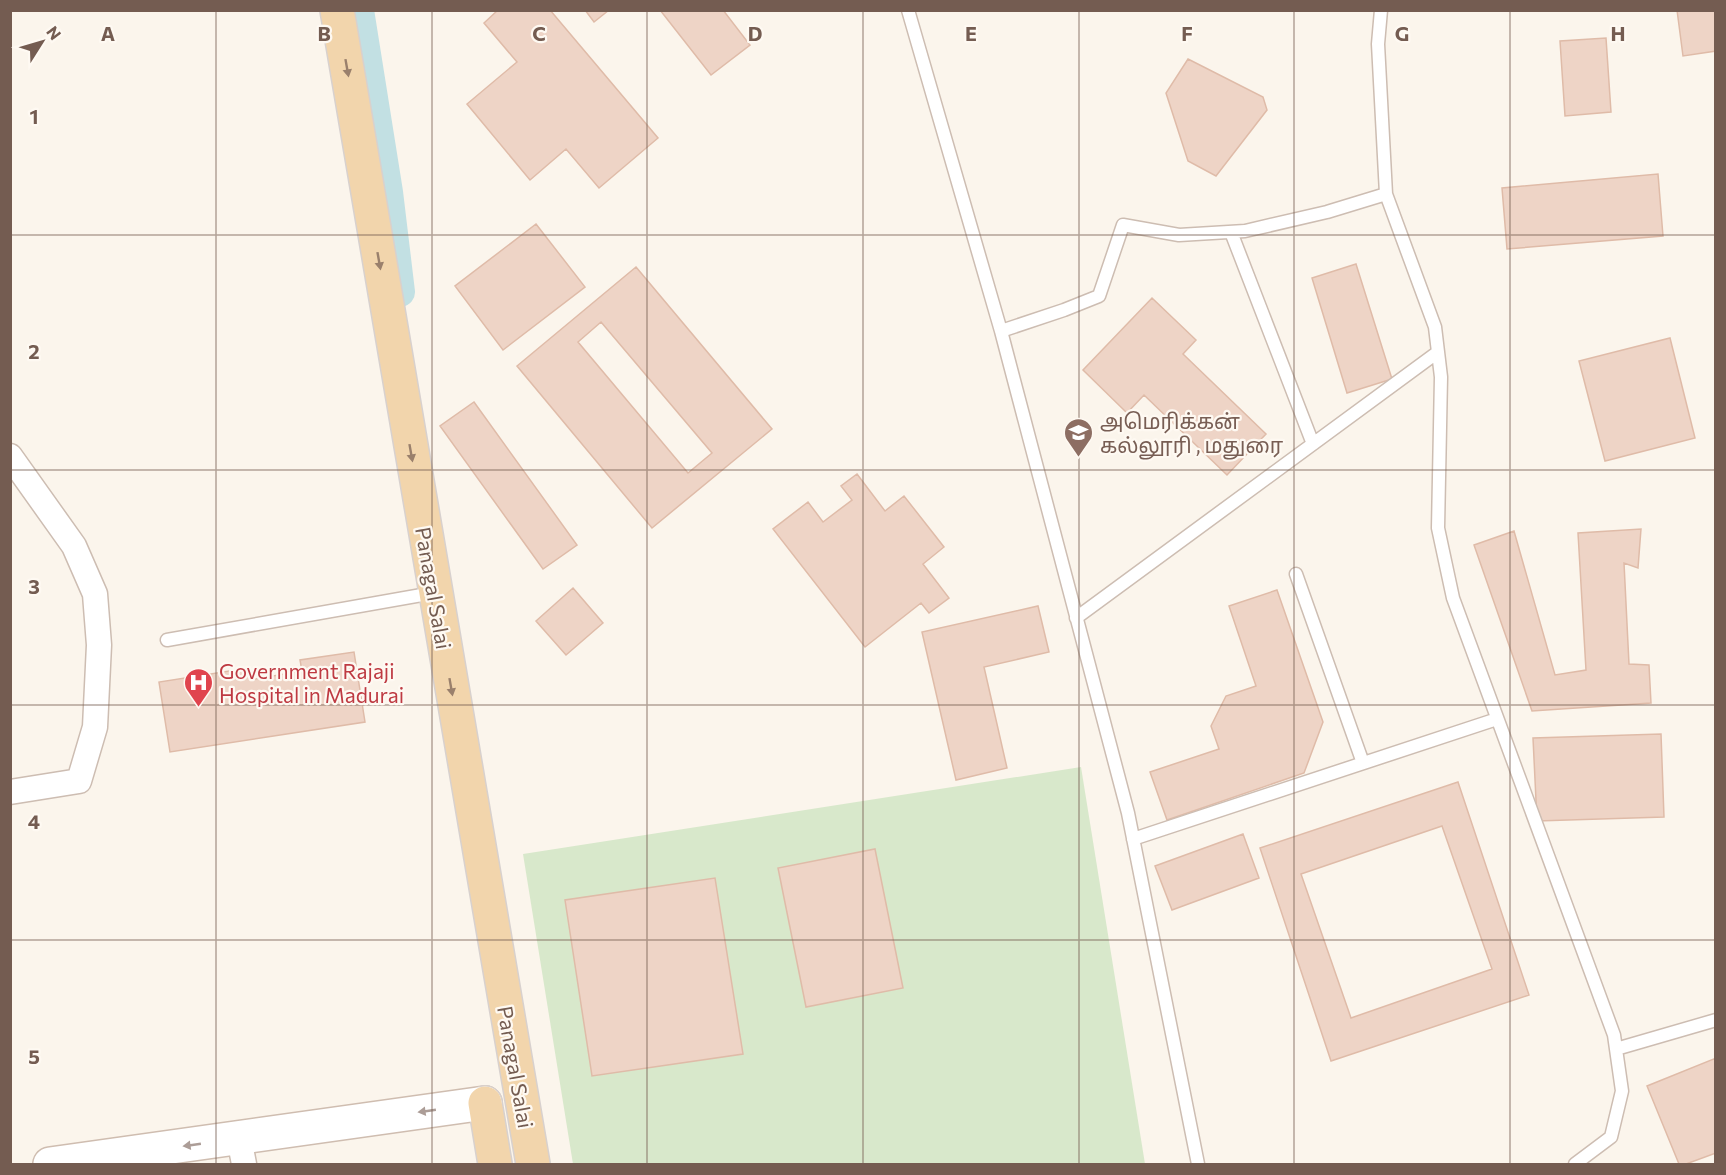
<svg xmlns="http://www.w3.org/2000/svg" width="1726" height="1175" viewBox="0 0 1726 1175" font-family="Commissioner,'Noto Sans Tamil',sans-serif">
	<style>
		.green { fill: #d8e8cb }
		.lines { fill: none; stroke-linecap: round; stroke-linejoin: round }
		.canal { stroke: #c2e0e3; stroke-width: 30 }
		.building { fill: #eed4c6; stroke: #dfbba8; stroke-width: 1.5; fill-rule: evenodd }
		.lane-casing { stroke: #cdbdb2; stroke-width: 15 }
		.street-casing { stroke: #cdbdb2; stroke-width: 27 }
		.secondary-casing { stroke: #cfbdb0; stroke-width: 36 }
		.primary-casing { stroke: #d8d1ce; stroke-width: 36 }
		.lane { stroke: #fff; stroke-width: 12 }
		.street { stroke: #fff; stroke-width: 24 }
		.secondary { stroke: #fff; stroke-width: 33 }
		.primary { stroke: #f2d5ac; stroke-width: 33 }
		.oneway { fill: #9a806c }
		.oneway2 { fill: #ac9d97 }
		.grid { fill: none; stroke: #745c51; stroke-width: 1.5; stroke-opacity: 0.55 }
		.labels { text-anchor: middle; dominant-baseline: central; stroke-width: 4.5; stroke-linejoin: round; paint-order: stroke }
		.education-label { font-size: 21px; fill: #785e54; stroke: #fef9f2; text-anchor: start }
		.street-label { font-size: 21px; fill: #745c51; stroke: #fef9f2 }
		.health-label { font-size: 21px; fill: #be3a42; stroke: #fef9f2; text-anchor: start }
		.grid-label { font-size: 20px; text-anchor: middle; font-weight: bold; fill: #745c51; stroke: #fef9f2; stroke-width: 4.5; stroke-linejoin: round; paint-order: stroke }
	</style>
	<rect width="100%" height="100%" fill="#fbf5ec"/>
	<!-- green -->
	<path class="green" d="M1081 767 1145 1164H573L523 854Z"/>
	<g class="lines">
		<!-- canal -->
		<path class="canal" d="M359 10 388 192 400 292"/>
	</g>
	<!-- building -->
	<path class="building" d="M498 10H550L658 138 599 188 566 149 530 180 467 104 517 62 484 23Z
		M585 10H609L594 22Z
		M660 10H723L750 45 711 75Z
		M1677 10H1716V51L1683 56Z
		M1606 38 1611 112 1565 116 1560 41Z
		M1188 59 1263 97 1267 110 1216 176 1188 161 1166 93Z
		M1658 174 1663 236 1507 249 1502 188Z
		M536 224 585 287 503 350 455 286Z
		M1356 264 1392 379 1347 393 1312 278Z
		M636 267 772 429 652 528 517 366ZM601 322 712 453 688 473 578 342Z
		M1152 298 1196 340 1183 354 1266 434 1227 475 1144 395 1127 413 1083 370Z
		M1670 338 1695 438 1605 461 1579 361Z
		M474 402 577 545 543 569 440 426Z
		M857 474 885 511 904 496 944 547 923 564 949 598 929 613 921 603 865 647 773 529 808 502 823 522 852 500 841 486Z
		M1641 529 1638 568 1624 563 1629 664 1649 665 1651 703 1532 711 1474 545 1514 531 1555 675 1586 670 1578 533Z
		M573 588 603 623 566 655 536 621Z
		M1277 590 1323 722 1304 773 1167 820 1150 772 1219 749 1211 726 1226 696 1256 686 1229 606Z
		M1038 606 1049 652 984 667 1007 768 956 780 922 632Z
		M354 652 365 722 170 752 159 682 248 668 250 680 302 671 300 660Z
		M1661 734 1664 817 1537 821 1533 738Z
		M1458 782 1529 995 1331 1061 1260 848ZM1442 826 1492 969 1351 1018 1301 874Z
		M1243 834 1259 878 1172 910 1155 866Z
		M875 849 903 988 806 1007 778 868Z
		M715 878 743 1054 592 1076 565 900Z
		M1716 1058V1153L1686 1164H1679L1647 1086Z"/>
	<g class="lines">
		<defs>
			<path id="lane" d="M908 10 1001 331 1128 813 1198 1164
				M1381 10 1378 44 1386 194 1435 327 1441 377 1438 528 1453 598 1614 1035 1622 1091 1611 1137 1575 1164
				M1231 232 1313 444
				M1001 331 1064 310 1099 296 1123 225 1179 235 1245 231 1327 212 1386 194
				M1296 574 1363 763
				M1076 618 1438 352
				M167 640 433 593
				M1133 839 1497 719
				M1616 1049 1716 1020"/>
			<path id="street" d="M10 456 74 546 95 594 99 645 95 727 79 781 10 792
				M239 1138 244 1164"/>
			<path id="secondary" d="M50 1164 485 1103"/>
			<path id="primary" d="M337 10 533 1164
				M485 1103 495 1164"/>
		</defs>
		<!-- lane casing -->
		<use href="#lane" class="lane-casing"/>
		<!-- street casing -->
		<use href="#street" class="street-casing"/>
		<!-- secondary casing -->
		<use href="#secondary" class="secondary-casing"/>
		<!-- primary casing -->
		<use href="#primary" class="primary-casing"/>
		<!-- lane -->
		<use href="#lane" class="lane"/>
		<!-- street -->
		<use href="#street" class="street"/>
		<!-- secondary -->
		<use href="#secondary" class="secondary"/>
		<!-- primary -->
		<use href="#primary" class="primary"/>
	</g>
	<!-- one-way arrows -->
	<defs><path id="oneway-solid" d="M-6-.8H1V-3.2L6.5 0L1 3.2V.8H-6Z" transform="scale(1.5)"/></defs>
	<g class="oneway">
		<use href="#oneway-solid" transform="translate(347 68) rotate(80)"/>
		<use href="#oneway-solid" transform="translate(379 261) rotate(80)"/>
		<use href="#oneway-solid" transform="translate(411 453) rotate(80)"/>
		<use href="#oneway-solid" transform="translate(451 687) rotate(80)"/>
	</g>
	<g class="oneway2">
		<use href="#oneway-solid" transform="translate(427 1111) rotate(172)"/>
		<use href="#oneway-solid" transform="translate(192 1145) rotate(172)"/>
	</g>
	<!-- grid -->
	<path class="grid" d="M216 10V1164M432 10V1164M647 10V1164M863 10V1164M1079 10V1164M1294 10V1164M1510 10V1164M10 235H1716M10 470H1716M10 705H1716M10 940H1716"/>
	<!-- icons -->
	<defs>
		<symbol id="university-pin" viewBox="-11 -11 22 30"><path d="M0 17L-7.5 6A9.5 9.5 0 1 1 7.5 6Z" fill="#8d6e63" stroke="#fef9f2"/><path d="M0-5L7-2L0 1L-7-2ZM-4 1L0 2.5L4 1V4Q0 6-4 4Z" fill="#fff"/></symbol>
		<symbol id="hospital-pin" viewBox="-11 -11 22 30"><path d="M0 17L-7.5 6A9.5 9.5 0 1 1 7.5 6Z" fill="#e0444e" stroke="#fef9f2"/><path d="M-5-5h3v3.5h4V-5h3V5h-3V1.5h-4V5h-3Z" fill="#fff"/></symbol>
	</defs>
	<g fill-rule="evenodd">
		<use href="#university-pin" x="1062" y="416" width="33" height="45"/>
		<use href="#hospital-pin" x="182" y="666" width="33" height="45"/>
	</g>
	<g class="labels">
		<!-- education labels -->
		<g class="education-label">
			<text x="1100" y="420">அமெரிக்கன்<tspan x="1100" dy="24">கல்லூரி , மதுரை</tspan></text>
		</g>
		<!-- street labels -->
		<g class="street-label">
			<text transform="translate(434 588) rotate(80)">Panagal Salai</text>
			<text transform="translate(516 1067) rotate(80)">Panagal Salai</text>
		</g>
		<!-- health labels -->
		<g class="health-label">
			<text x="219" y="670">Government Rajaji<tspan x="219" dy="24">Hospital in Madurai</tspan></text>
		</g>
	</g>
	<g class="grid-label">
		<text x="108" y="41">A</text>
		<text x="324" y="41">B</text>
		<text x="539" y="41">C</text>
		<text x="755" y="41">D</text>
		<text x="971" y="41">E</text>
		<text x="1187" y="41">F</text>
		<text x="1402" y="41">G</text>
		<text x="1618" y="41">H</text>
		<text x="34" y="124">1</text>
		<text x="34" y="359">2</text>
		<text x="34" y="594">3</text>
		<text x="34" y="829">4</text>
		<text x="34" y="1064">5</text>
	</g>
	<!-- border -->
	<rect width="1726" height="1175" fill="none" stroke="#745c51" stroke-width="24"/>
	<!-- north arrow -->
	<g transform="translate(42 42) rotate(53)" stroke="#fef9f2" stroke-width="4.5" paint-order="stroke">
	<path d="M0-4.5L10 22L0 15L-10 22Z" fill="#745c51"/>
	<text y="-9" font-size="16" font-weight="bold" text-anchor="middle" fill="#745c51">N</text>
	</g>
</svg>
